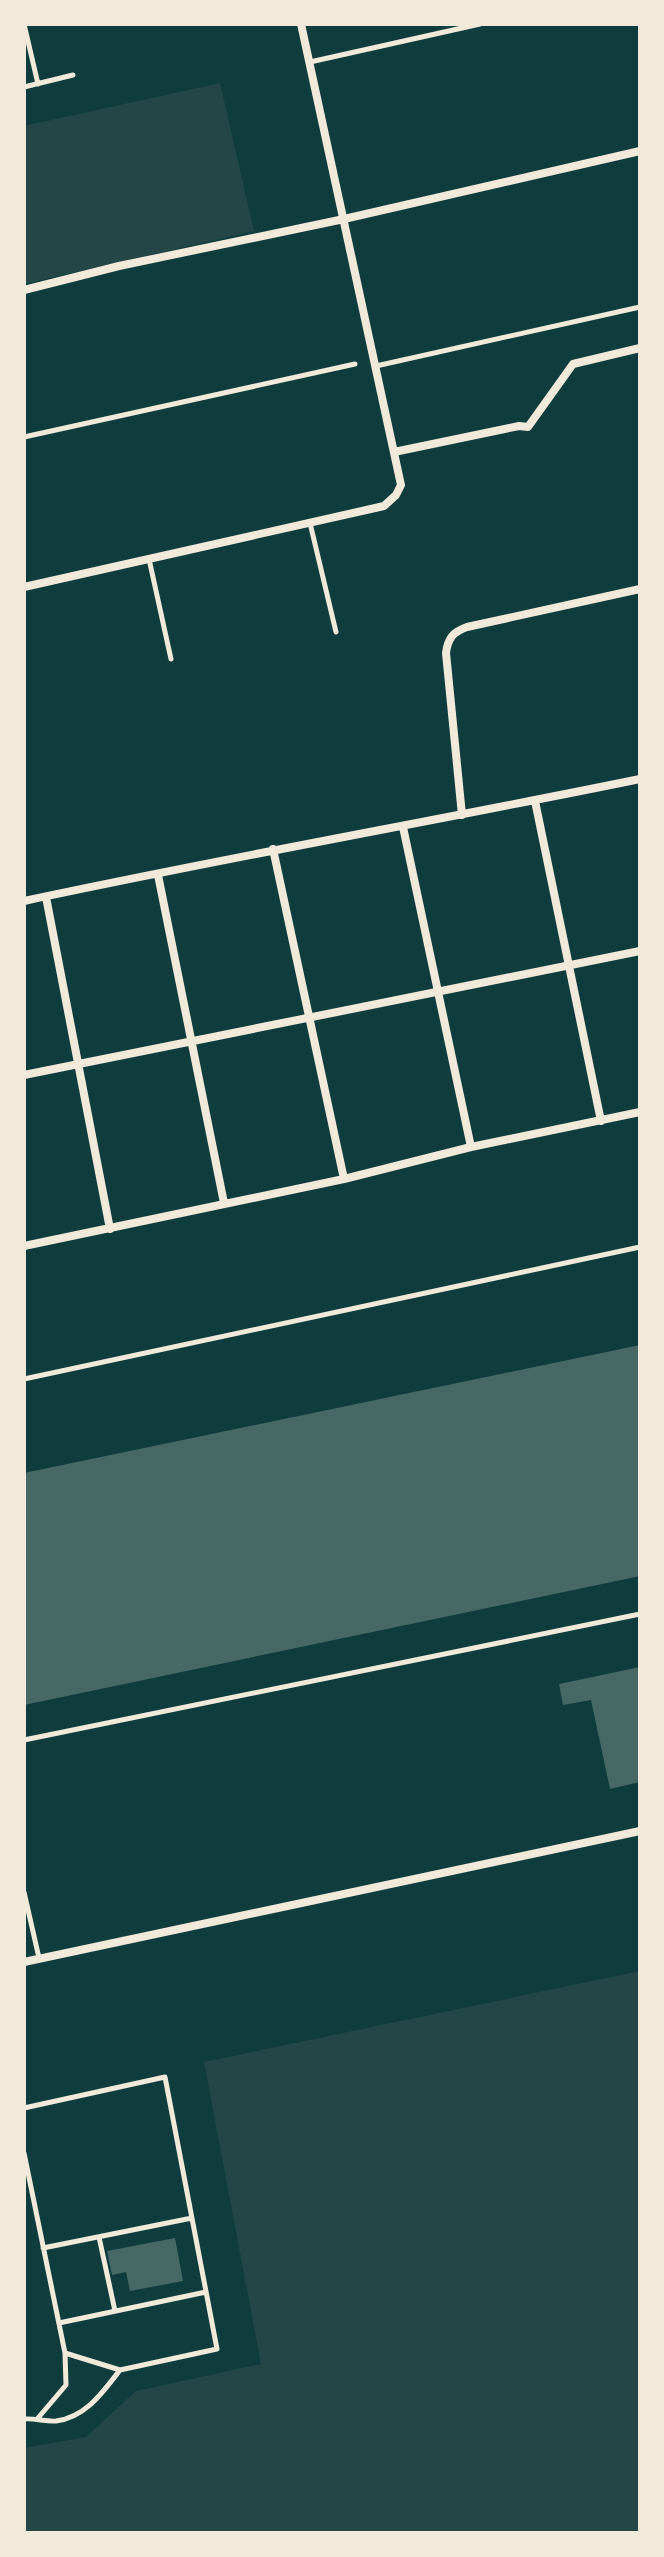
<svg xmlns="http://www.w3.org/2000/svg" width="664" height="2557" viewBox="0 0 664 2557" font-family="'Playfair Display',serif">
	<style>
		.green { fill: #244646 }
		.building { fill: #486865 }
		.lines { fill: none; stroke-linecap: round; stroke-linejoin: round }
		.service { stroke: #f1e9da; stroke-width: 5 }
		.minor { stroke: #f1e9da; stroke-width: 8 }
	</style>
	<rect width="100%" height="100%" fill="#0f3d3e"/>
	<!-- green -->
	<path class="green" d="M220 83 254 231 24 284V126Z
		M640 1971V2533H25L24 2448 86 2437 136 2391 261 2364 204 2062Z"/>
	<!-- building -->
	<path class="building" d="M640 1345V1576L24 1705V1473Z
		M640 1667V1782L610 1789 591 1700 563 1705 559 1684Z
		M175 2238 183 2281 130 2291 126 2272 112 2275 107 2251Z"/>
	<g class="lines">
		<!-- service -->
		<path class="service" d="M24 24 38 84
			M310 62 480 24
			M24 87 73 75
			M376 366 640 307
			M24 437 355 364
			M310 523 336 632
			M149 559 171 659
			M24 1379 640 1247
			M24 1740 640 1614
			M24 1892 39 1958
			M24 2108 165 2077 217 2349 120 2370 65 2353
			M24 2153 65 2353 66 2385 38 2418
			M99 2237 115 2311
			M43 2248 192 2218
			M59 2323 206 2292
			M24 2419C35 2418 46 2422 56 2421 86 2417 103 2392 120 2370"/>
		<!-- minor -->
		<path class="minor" d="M24 290 119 266 344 219 640 151
			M394 452 519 426 528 427 573 364 640 348
			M24 587 384 506 396 495 401 485 301 24
			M535 801 601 1121
			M462 815 446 653C448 638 453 632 467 627L640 589
			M403 827 471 1147
			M273 849 344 1179
			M158 875 224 1203
			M46 897 110 1229
			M24 901C229 857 435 821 640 779
			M24 1075 640 951
			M24 1246 344 1179 471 1147 640 1112
			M24 1962 640 1831"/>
	</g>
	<!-- border -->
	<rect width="664" height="2557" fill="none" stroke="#f1e9da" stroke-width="52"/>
</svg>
